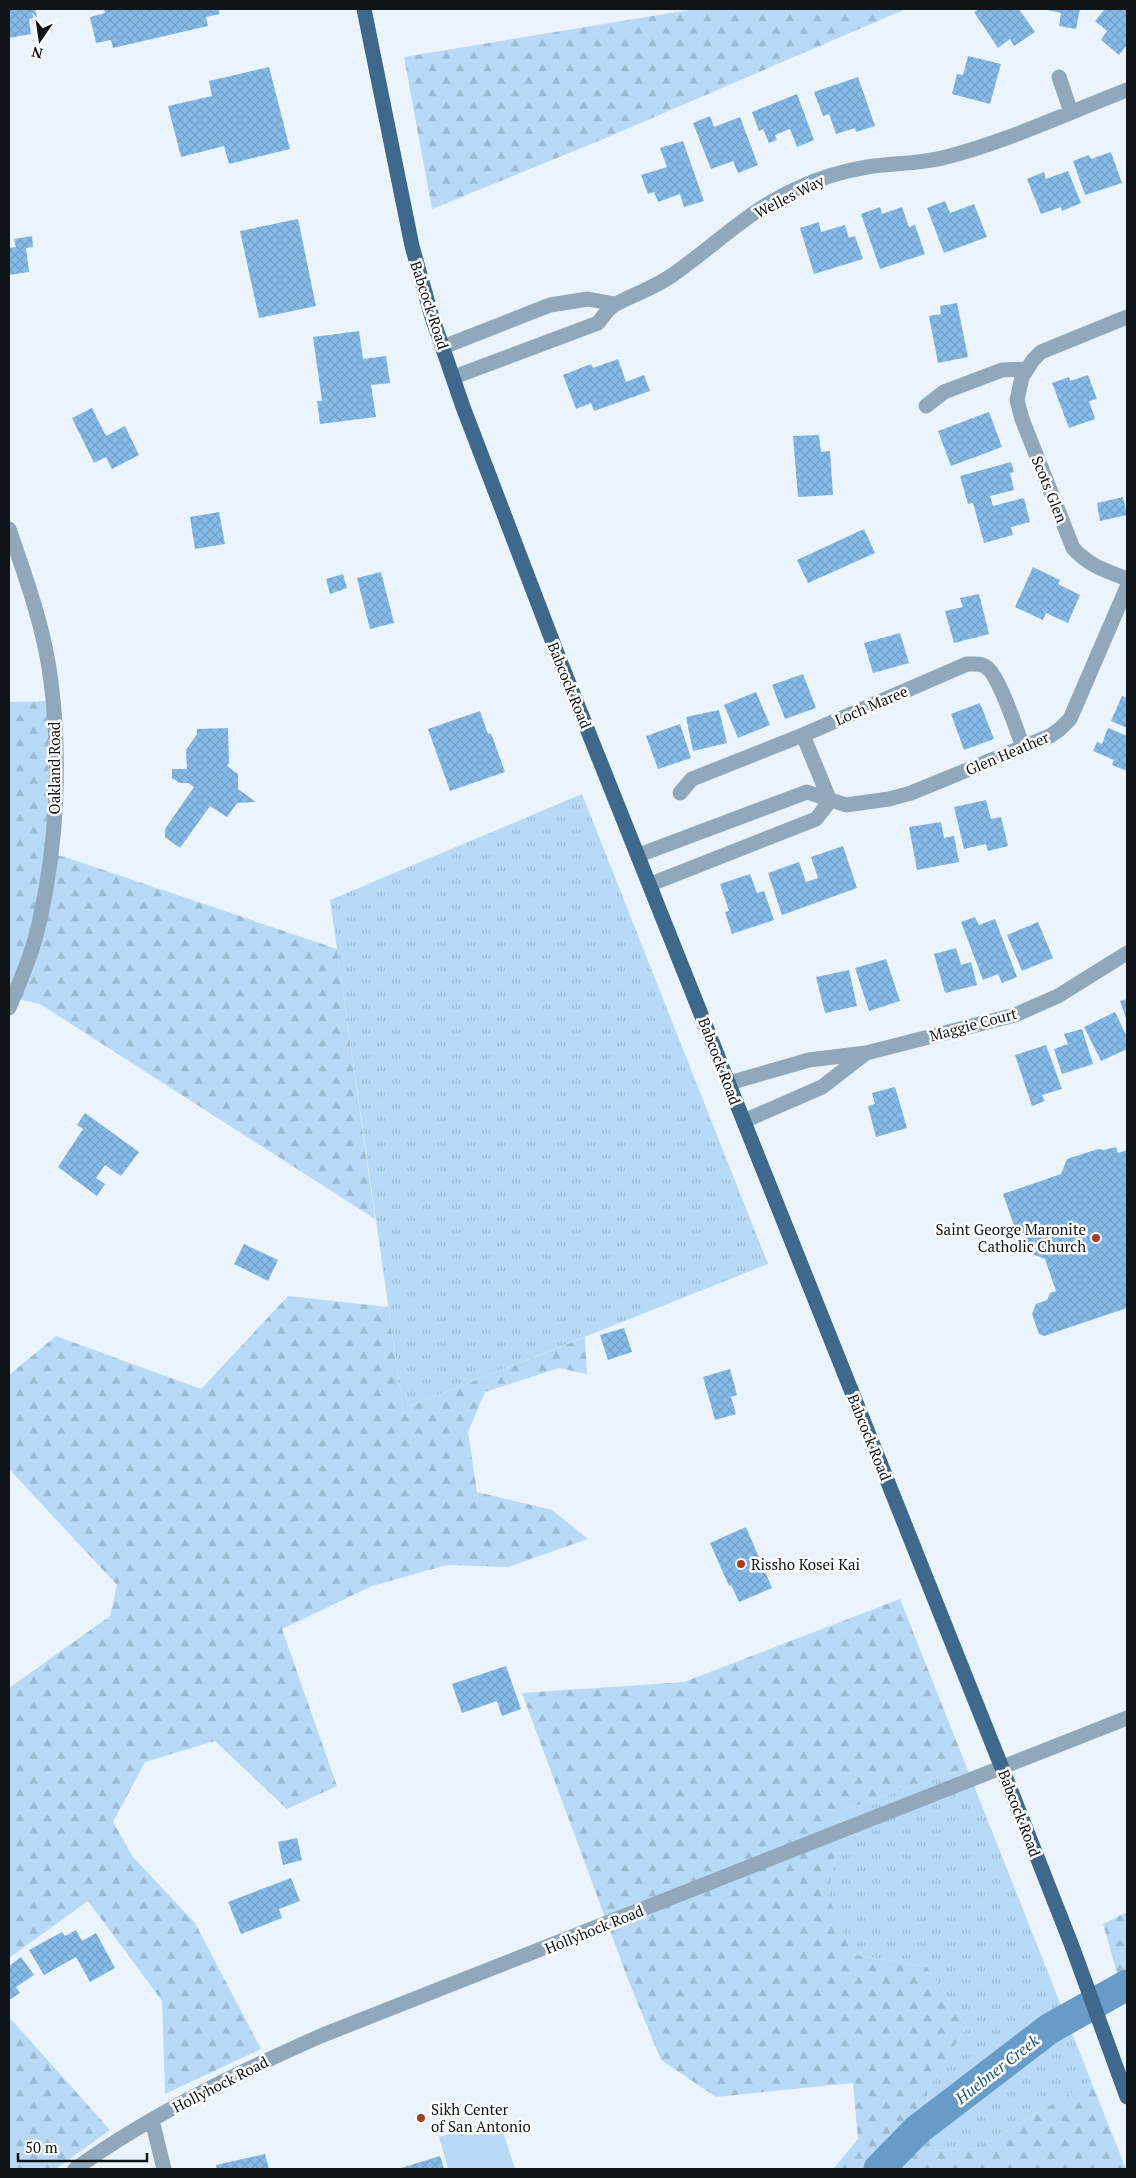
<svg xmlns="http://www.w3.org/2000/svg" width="1136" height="2178" viewBox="0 0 1136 2178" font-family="'PT Serif',serif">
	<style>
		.grass { fill: url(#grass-tufts) }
		.forest { fill: url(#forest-firs) }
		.pitch { fill: #b8daf8 }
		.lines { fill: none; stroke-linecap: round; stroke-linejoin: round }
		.river { stroke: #689cc8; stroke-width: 31 }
		.building { fill: url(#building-cross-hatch) }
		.minor { stroke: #91a8bc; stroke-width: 15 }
		.major { stroke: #3f698c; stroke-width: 15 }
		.poi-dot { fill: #a63d22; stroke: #fff; stroke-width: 2 }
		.labels { text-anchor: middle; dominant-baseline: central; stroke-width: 5; stroke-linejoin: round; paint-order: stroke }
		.street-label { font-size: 15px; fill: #0f1418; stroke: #fff }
		.poi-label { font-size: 15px; fill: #0f1418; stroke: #fff; text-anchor: start }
		.water-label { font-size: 16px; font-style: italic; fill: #1a547f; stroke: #fff }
	</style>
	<defs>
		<pattern id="grass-tufts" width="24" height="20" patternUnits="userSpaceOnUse" patternTransform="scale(1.25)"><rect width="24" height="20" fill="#b8daf8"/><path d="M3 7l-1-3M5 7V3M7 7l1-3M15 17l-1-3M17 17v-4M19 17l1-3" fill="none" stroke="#9dbad4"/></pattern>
		<pattern id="forest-firs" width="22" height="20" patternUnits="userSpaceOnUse" patternTransform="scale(1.25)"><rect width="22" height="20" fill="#b8daf8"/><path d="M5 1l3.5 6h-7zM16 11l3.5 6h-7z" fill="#9dbad4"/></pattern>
		<pattern id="building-cross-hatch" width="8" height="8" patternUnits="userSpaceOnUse" patternTransform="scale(1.25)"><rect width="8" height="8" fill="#86bbe9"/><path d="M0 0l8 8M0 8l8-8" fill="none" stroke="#72a0c7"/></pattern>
	</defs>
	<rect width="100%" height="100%" fill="#ebf4fc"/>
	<!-- grass -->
	<path class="grass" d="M582 794 768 1264 403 1409 330 900Z
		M967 1768 1091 2081 978 2148 931 2151 927 2090 967 2026 927 1967 852 1954 828 1896 843 1810Z"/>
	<!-- forest -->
	<path class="forest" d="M695 9H906L601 140 432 209 404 57Z
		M48 701 49 798 45 852 68 858 337 949 375 1219 40 1004 9 997V702Z
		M288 1296 388 1307 403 1409 585 1337 587 1374 559 1368 485 1392 468 1432 477 1492 552 1510 588 1539 508 1567 447 1565 372 1586 282 1629 337 1786 287 1809 215 1741 145 1762 113 1822 133 1857 195 1923 261 2049 165 2094 162 2001 88 1901 9 1958V1688L110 1616 117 1585 9 1469V1375L56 1336 201 1389Z
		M900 1599 967 1768 843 1810 828 1896 852 1954 927 1967 967 2026 927 2090 931 2151 978 2148 1091 2081 1126 2169H833L858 2139 853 2083 716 2097 661 2060 629 1982 522 1693 684 1682Z
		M1127 1912V2007L1103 1924Z
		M9 2017 110 2130 56 2169H9Z"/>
	<!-- pitch -->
	<path class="pitch" d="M499 2119 515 2169H448L439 2137Z"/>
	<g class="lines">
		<!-- river -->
		<path class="river" d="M879 2169 917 2130 1049 2029 1127 1985"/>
	</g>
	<!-- building -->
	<path class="building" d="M9 9H35L37 17 29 19 31 34 9 38Z
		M104 9H218L220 14 206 17 208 26 113 48 111 40 96 43 90 17 105 13Z
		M979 9H1019L1035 32 1014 46 1010 39 998 48 974 12Z
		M1043 9H1080L1076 29 1059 26 1061 13Z
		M1105 9H1124L1127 11V45L1119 55 1101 40 1107 31 1095 21Z
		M968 56 1001 64 990 104 952 94 957 74 963 75Z
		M269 67 290 149 229 164 224 146 181 157 168 106 212 96 209 81Z
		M858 77 875 126 856 132 855 128 836 134 829 114 823 116 814 92Z
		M797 94 814 140 797 147 790 129 775 135 777 140 769 143 763 129 759 131 752 112Z
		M710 116 714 127 740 117 758 165 738 173 733 161 711 169 693 123Z
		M683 141 704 201 684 207 680 194 658 202 654 192 648 194 641 175 667 167 660 148Z
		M1111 152 1122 183 1085 195 1073 161 1089 155 1091 159Z
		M1068 171 1081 203 1062 211 1061 207 1041 214 1027 179 1044 172 1046 179Z
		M945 201 950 213 974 204 987 237 944 253 927 208Z
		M880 207 882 214 902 207 909 227 915 225 925 254 880 269 861 214Z
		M298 219 316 306 259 318 240 231Z
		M819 222 821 232 845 225 849 238 855 236 863 259 814 274 800 228Z
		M32 236 33 247 26 248 29 272 9 275V248L16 247 14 239Z
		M957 303 968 357 938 363 929 316 941 314 940 306Z
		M359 331 363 359 386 356 390 383 371 385 376 417 320 424 317 401H322L313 337Z
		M618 359 626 382 644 375 650 391 594 411 591 403 576 409 563 375 591 364 593 368Z
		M1088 375 1097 399 1089 401 1095 419 1069 428 1052 383 1069 377 1070 381Z
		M92 408 106 436 125 426 139 455 112 469 106 457 94 463 72 418Z
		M989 412 1002 447 951 466 938 431Z
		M819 435 821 452 830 451 833 495 798 497 793 436Z
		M1011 462 1014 472 1010 473 1014 490 990 496 993 506 1024 498 1030 522 1011 527 1013 535 984 543 973 503 968 504 960 476Z
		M1123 497 1127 515 1100 521 1097 503Z
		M219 512 225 544 195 549 190 517Z
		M864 529 875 553 808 583 797 560Z
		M1033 567 1060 580 1058 584 1080 595 1068 623 1046 613 1043 620 1015 607Z
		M381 572 394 623 370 629 357 578Z
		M343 574 347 588 330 594 326 579Z
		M979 594 989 634 954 643 945 611 963 607 960 598Z
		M900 633 909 663 873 673 864 643Z
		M803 674 816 708 785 719 772 685Z
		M756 692 770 725 738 738 724 705Z
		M1122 696 1127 698V728L1111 721Z
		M980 703 994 739 964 750 951 714Z
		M719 710 727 743 693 751 686 717Z
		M480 711 488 734 491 733 505 772 450 791 428 729Z
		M680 724 691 758 658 769 646 736Z
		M228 728 229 763 227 766 238 774V789L256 802 237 803 227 817 210 806 180 848 165 837V829L194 787 188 783H180L172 778V769H187L186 750 197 734V729Z
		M1108 728 1127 736V771L1112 765 1114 760 1093 751 1097 742 1102 744Z
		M986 800 991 819 1001 817 1008 846 988 851 986 844 964 849 954 807Z
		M941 822 944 838 954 836 959 862 917 870 909 827Z
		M843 846 857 888 782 915 768 873 799 862 806 882 818 878 811 857Z
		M750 874 757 893 764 891 774 920 732 934 725 912 729 911 720 884Z
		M975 917 979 925 995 919 1017 977 1002 983 998 974 983 980 961 922Z
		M1038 922 1053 958 1022 971 1007 935Z
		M956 948 961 965 971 962 977 985 945 993 934 954Z
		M886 959 900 1001 869 1011 855 968Z
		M849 970 857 1006 825 1013 816 977Z
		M1127 999V1021L1120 1001Z
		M1115 1012 1127 1037V1049L1101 1061 1084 1027Z
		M1082 1029 1093 1064 1062 1074 1054 1049 1068 1044 1064 1034Z
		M1046 1045 1062 1089 1042 1095 1045 1101 1032 1106 1015 1055Z
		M895 1087 907 1128 876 1137 868 1106 875 1104 872 1093Z
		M85 1113 139 1152 121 1176 105 1165 96 1178 105 1184 97 1196 58 1167 83 1129 77 1125Z
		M1116 1147 1118 1153 1127 1150V1308L1044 1336 1039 1334 1032 1314 1036 1304 1047 1300 1050 1293 1056 1291 1045 1259 1032 1254 1025 1235 1016 1231 1003 1194 1061 1174 1067 1159 1098 1149 1104 1150Z
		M244 1244 278 1260 268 1281 234 1264Z
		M624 1328 632 1352 608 1360 600 1335Z
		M730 1369 737 1395 731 1397 736 1414 715 1420 703 1377Z
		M746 1527 772 1588 739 1602 731 1585 729 1586 710 1543Z
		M506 1666 521 1709 502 1716 497 1701 462 1713 452 1684Z
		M297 1838 302 1860 283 1865 278 1842Z
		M291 1878 300 1901 279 1909 282 1918 241 1934 228 1902Z
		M76 1930 82 1941 96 1933 115 1968 90 1982 76 1957 44 1975 29 1950 62 1932 65 1936Z
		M21 1957 34 1975 16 1987 20 1993 9 2000V1966Z
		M265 2154 269 2169H217L216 2165Z
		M440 2156 444 2169H398Z"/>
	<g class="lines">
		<!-- minor -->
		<path class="minor" d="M1059 77 1071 112
			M1127 317 1041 352 1033 360 1022 377 1017 400 1022 419 1073 548C1089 566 1105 570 1127 579
			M443 347 550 305 588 299 615 304
			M454 377 598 323C603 317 609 307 616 304 634 294 654 288 671 276 713 247 750 209 798 188 820 178 843 171 867 167 892 163 918 164 942 158 1004 143 1067 113 1127 90
			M926 406 944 392 1002 370 1026 369
			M9 529C26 578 45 630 51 682 61 759 57 843 40 919 34 949 21 979 9 1008
			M803 735 830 801
			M680 793 692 779 803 735 967 664C973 664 981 663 986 667 999 675 1017 731 1023 747
			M639 855 807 792 846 805 889 799 911 793 1050 736 1060 729 1070 719 1127 587
			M651 884 816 819 830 801
			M866 1053 1015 1015 1058 996 1127 953
			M729 1083 809 1060 866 1053 822 1087 744 1121
			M152 2120 164 2169
			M75 2169C152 2114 237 2073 323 2035L1127 1718"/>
		<!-- major -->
		<path class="major" d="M364 9 412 246 431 314 463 407 560 661 1002 1768 1072 1946 1127 2097"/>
	</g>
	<!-- markers -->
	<g class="poi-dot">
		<circle cx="1096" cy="1238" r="5"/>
		<circle cx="741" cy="1564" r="5"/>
		<circle cx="421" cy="2118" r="5"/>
	</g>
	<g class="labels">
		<!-- street labels -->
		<g class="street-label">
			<text transform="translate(789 196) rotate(-27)">Welles Way</text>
			<text transform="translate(430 305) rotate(72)">Babcock Road</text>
			<text transform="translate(1050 489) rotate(68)">Scots Glen</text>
			<text transform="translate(570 685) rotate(68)">Babcock Road</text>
			<text transform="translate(871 705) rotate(-23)">Loch Maree</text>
			<text transform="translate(1007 753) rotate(-23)">Glen Heather</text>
			<text transform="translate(54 768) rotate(-90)">Oakland Road</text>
			<text transform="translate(973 1024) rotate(-15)">Maggie Court</text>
			<text transform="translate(720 1061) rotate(69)">Babcock Road</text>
			<text transform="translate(870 1437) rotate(68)">Babcock Road</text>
			<text transform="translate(1020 1813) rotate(69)">Babcock Road</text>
			<text transform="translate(594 1929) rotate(-22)">Hollyhock Road</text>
			<text transform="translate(220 2084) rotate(-27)">Hollyhock Road</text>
		</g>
		<!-- poi labels -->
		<g class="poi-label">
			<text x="1086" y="1229" text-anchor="end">Saint George Maronite<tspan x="1086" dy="17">Catholic Church</tspan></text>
			<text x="751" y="1564">Rissho Kosei Kai</text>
			<text x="431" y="2109">Sikh Center<tspan x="431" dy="17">of San Antonio</tspan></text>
		</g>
		<!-- water labels -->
		<g class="water-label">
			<text transform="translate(997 2069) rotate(-38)">Huebner Creek</text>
		</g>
	</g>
	<!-- border -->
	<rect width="1136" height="2178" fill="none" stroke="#0f1418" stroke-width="20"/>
	<!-- north arrow -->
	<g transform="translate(40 40) rotate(193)" stroke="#ffffff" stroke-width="4" paint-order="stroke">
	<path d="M0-4L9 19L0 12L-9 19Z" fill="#0f1418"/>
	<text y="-8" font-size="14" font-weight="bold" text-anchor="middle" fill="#0f1418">N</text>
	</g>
	<!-- scale -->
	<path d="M18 2153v8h129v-8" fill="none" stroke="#0f1418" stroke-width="2.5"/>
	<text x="25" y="2153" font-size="15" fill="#0f1418" stroke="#ffffff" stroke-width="4" paint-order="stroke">50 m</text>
</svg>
